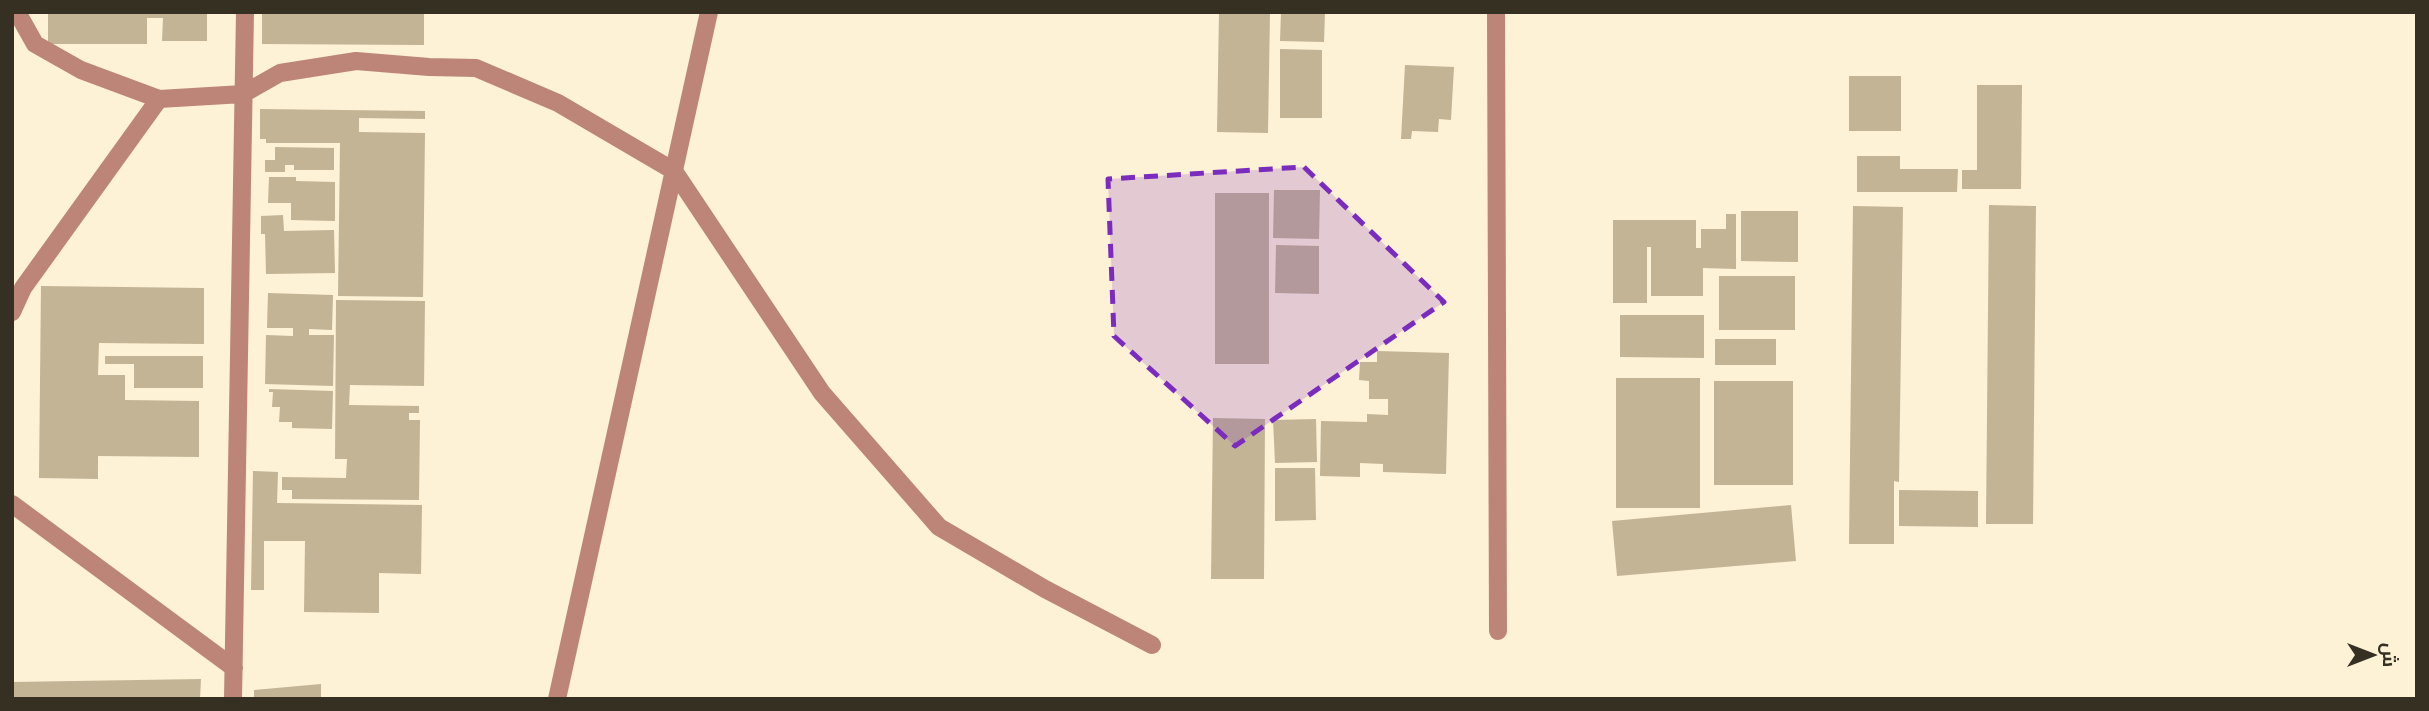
<svg xmlns="http://www.w3.org/2000/svg" width="2429" height="711" viewBox="0 0 2429 711" font-family="'Roboto Condensed',Cairo,sans-serif">
	<style>
		.building { fill: #c2b494 }
		.lines { fill: none; stroke-linecap: round; stroke-linejoin: round }
		.minor { stroke: #bc8577; stroke-width: 18 }
		.marked { fill: #7b2cbf; fill-opacity: 0.2; stroke: #7b2cbf; stroke-width: 5; stroke-dasharray: 14 9; stroke-linejoin: round }
	</style>
	<rect width="100%" height="100%" fill="#fdf1d6"/>
	<!-- building -->
	<path class="building" d="M48 12H207V41H162L163 18H147V44H48Z
		M262 12H424V45L262 44Z
		M1219 12H1270L1268 133 1217 132Z
		M1281 12H1325L1324 42 1280 41Z
		M1280 49 1322 50V118H1280Z
		M1405 65 1454 67 1451 120 1439 119 1438 132 1412 131 1411 139H1401Z
		M1849 76H1901V131H1849Z
		M1977 85H2022L2021 189H1962V170H1977Z
		M260 109 425 111V119L359 118V132L425 133 423 297 338 296 340 143H266V139H260Z
		M275 147 334 148V170H294V165H285V172H265V160H275Z
		M1857 156H1900V169H1958L1957 192H1857Z
		M269 177H296V181L335 182V221L291 220V203H268Z
		M1274 190H1320L1319 239 1273 238Z
		M1215 193H1269V364H1215Z
		M1989 205 2036 206 2033 524H1986Z
		M1853 206 1903 207 1899 482 1894 481V544H1849Z
		M1741 211H1798V262L1741 261Z
		M1726 214H1736V269L1703 268V296H1651V247H1647V303H1613V220H1696V248H1701V229H1726Z
		M283 215 284 231 334 230 335 273 266 274 265 234H261V216Z
		M1276 245 1319 246V294L1275 293Z
		M1719 276H1795V330H1719Z
		M41 286 204 288V344L99 343 98 375H125V400L199 401V457L98 456V479L39 478Z
		M268 293 333 295 332 330 309 329V335H334L333 386 265 384 266 335 293 336V328H267Z
		M336 300 425 301 424 386 350 385 349 405 419 406V413H409V420H420L419 500 292 499V490H282V477L346 478 347 459H335Z
		M1620 315H1704V358L1620 357Z
		M1715 339H1776V365H1715Z
		M1377 351 1449 353 1446 474 1383 472V464L1360 463V477L1320 476 1321 421 1367 422V414L1388 415V399H1369V381L1359 380 1360 362H1377Z
		M105 356H203V388H134V364H105Z
		M1616 378H1700V508H1616Z
		M1714 381H1793V485H1714Z
		M269 389 333 391 332 429 292 428V422H279L280 407H272L273 392H269Z
		M1213 418 1265 419 1264 579H1211Z
		M1316 419 1317 462 1275 463 1273 420Z
		M1275 468H1315L1316 520 1275 521Z
		M253 471 278 472 277 503 422 505 421 574 379 573V613L304 612 305 541H264V590H251Z
		M1899 490 1978 491V527L1899 526Z
		M1791 505 1796 561 1617 576 1612 521Z
		M201 679 200 699H12V682Z
		M321 684V699H254V690Z"/>
	<g class="lines">
		<!-- minor -->
		<path class="minor" d="M17 12 35 44 81 70 159 99 243 94 280 73 356 61 429 67 476 68 558 103 674 171 822 393 939 527 1045 589 1152 645
			M1496 12 1498 631
			M12 312 23 288 159 99
			M12 504 234 668
			M233 699 245 12
			M557 699 709 12"/>
	</g>
	<!-- marked area -->
	<path class="marked" d="M1304 167 1444 302 1235 446 1114 336 1108 179Z"/>
	<!-- border -->
	<rect width="2429" height="711" fill="none" stroke="#363023" stroke-width="28"/>
	<!-- north arrow -->
	<g transform="translate(2373 655) rotate(90)" stroke="#fdf1d6" stroke-width="5" paint-order="stroke">
	<path d="M0-5L12 26L0 18L-12 26Z" fill="#363023"/>
	<text y="-10" font-size="19" font-weight="bold" text-anchor="middle" fill="#363023">ش</text>
	</g>
</svg>
